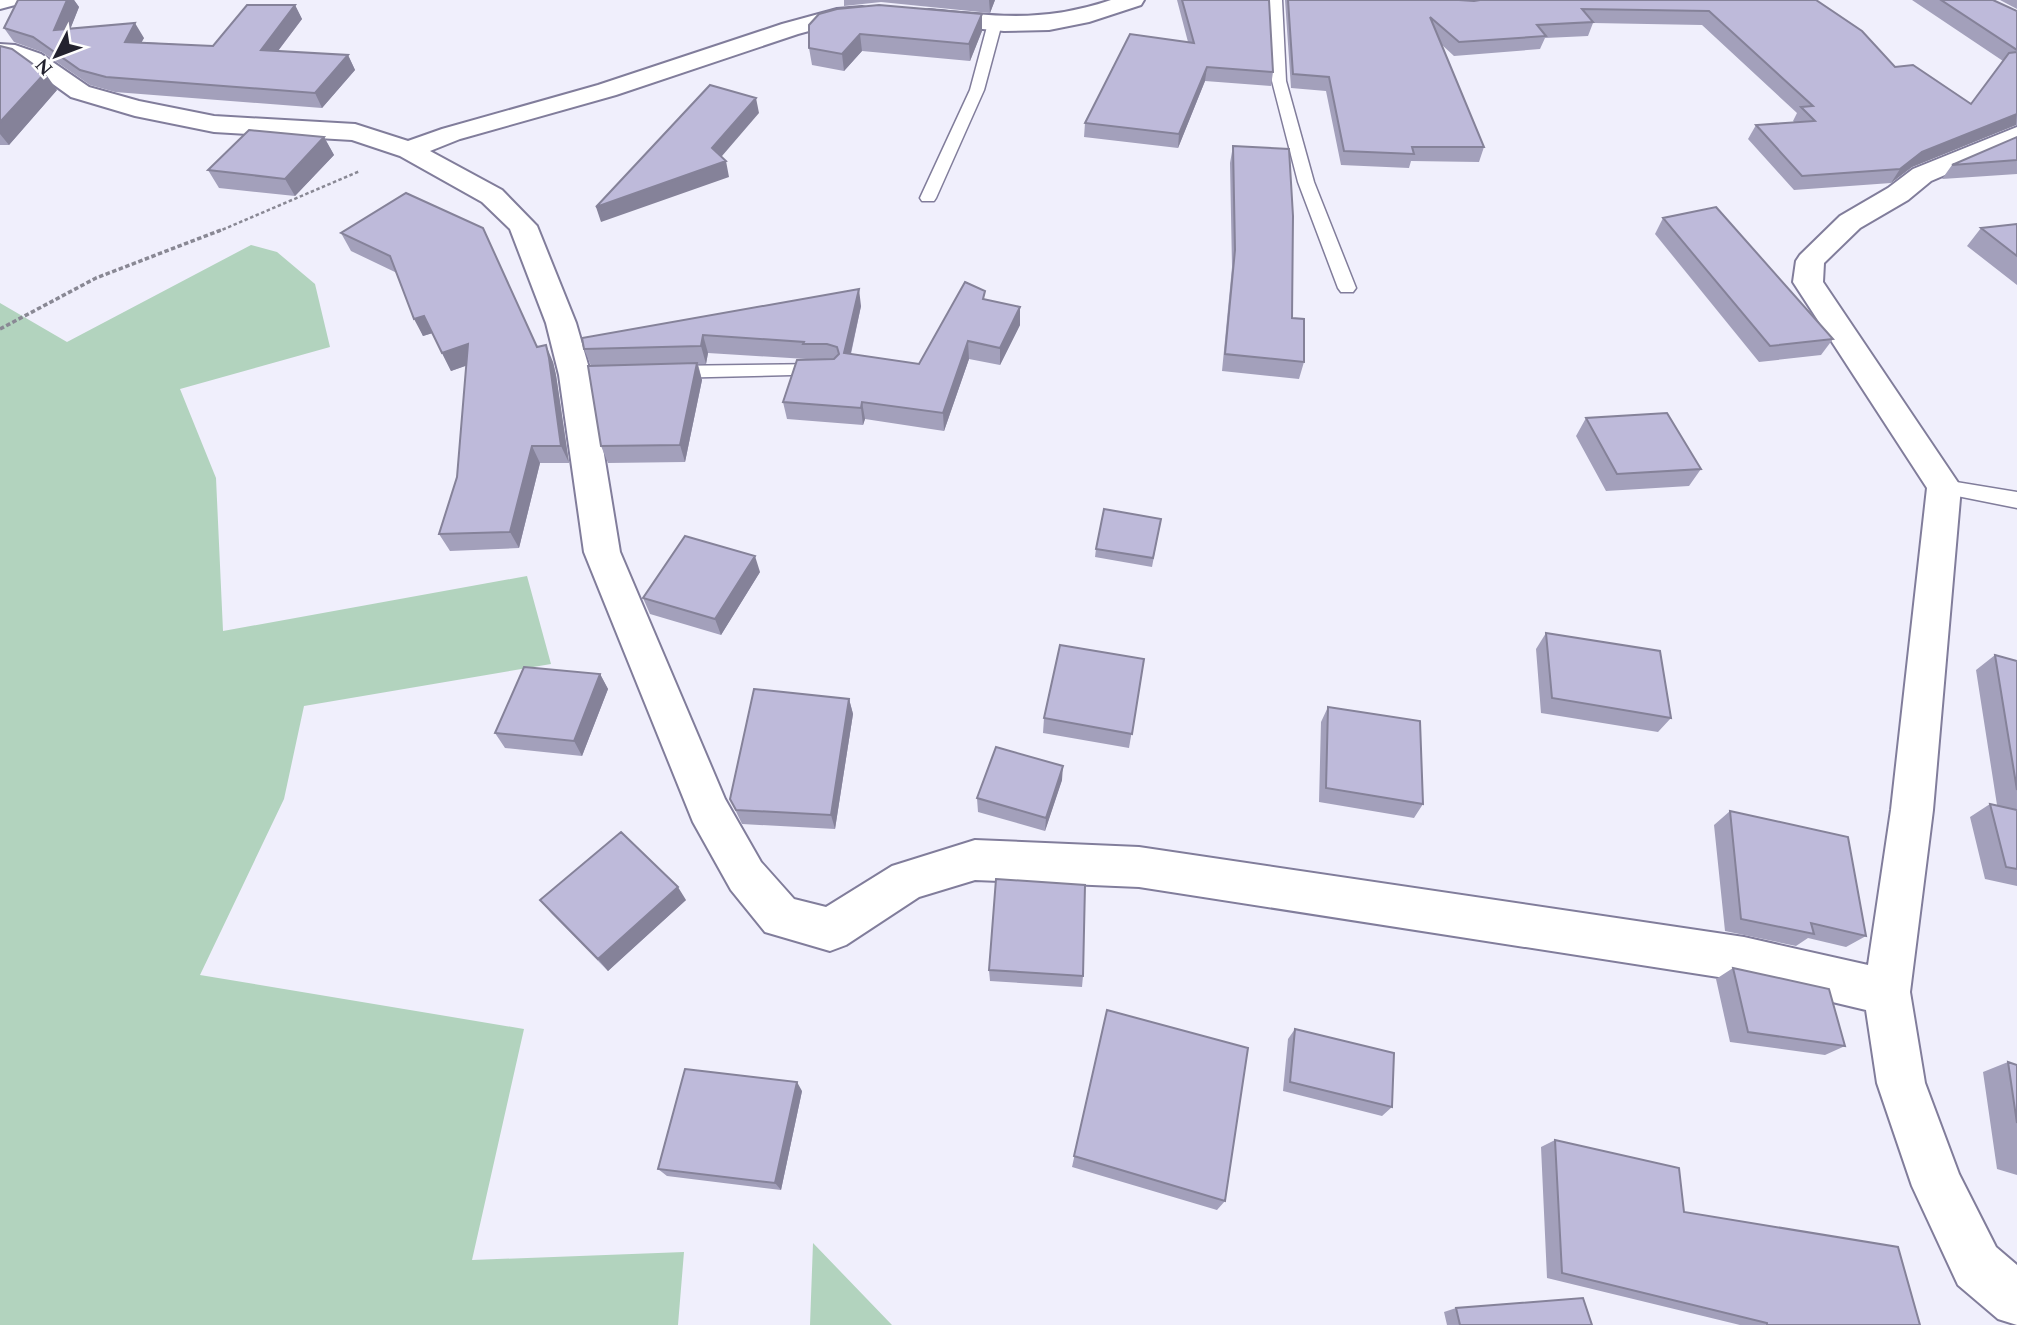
<svg xmlns="http://www.w3.org/2000/svg" width="2017" height="1325" viewBox="0 0 2017 1325" font-family="Spectral,serif">
	<style>
		.green { fill: #b2d3be }
		.lines { fill: none; stroke-linecap: round; stroke-linejoin: round }
		.lane-casing { stroke: #817d9b; stroke-width: 3 }
		.street-casing { stroke: #817d9b; stroke-width: 4 }
		.path-far1 { stroke: #898894; stroke-width: 2.5; stroke-dasharray: 3.5 2.5; stroke-linecap: butt }
		.path { stroke: #898894; stroke-width: 3.5; stroke-dasharray: 4.5 2.5; stroke-linecap: butt }
		.lane { fill: #fff; fill-rule: evenodd }
		.street { fill: #fff; fill-rule: evenodd }
		.wall { fill: #a3a0bb }
		.shaded-wall { fill: #858299 }
		.building { fill: #bebada; stroke: #858299; stroke-width: 2 }
	</style>
	<rect width="100%" height="100%" fill="#f0effc"/>
	<!-- green -->
	<path class="green" d="M251 245 277 252 315 284 330 347 180 389 216 478 223 631 527 576 551 664 304 706 284 799 200 975 524 1029 472 1260 684 1252 678 1325H0V303L67 342Z
		M813 1243 892 1325H810Z"/>
	<g class="lines">
		<defs>
			<path id="lane" d="M1268 0H1282L1286 81 1314 182 1356 288 1353 292H1341L1338 288 1298 182 1272 81Z
				M995 19 1002 23 984 90 936 198 934 201H922L920 198 970 90 988 23Z
				M823 364 830 366 832 370 830 374 669 378 662 376 660 372 662 368 669 366Z
				M1944 480 2017 492V508L1937 492 1934 487 1937 482Z"/>
			<path id="street" d="M0 0H18L15 5 0 9Z
				M1111 0H1144L1141 5 1089 22 1049 30 1004 31 929 24 921 22 917 17 921 12 929 10C998 16 1043 23 1111 0Z
				M862 7 870 9 873 14 870 19 838 23 798 34 616 95 460 139 430 151 502 190 537 226 576 323 591 375 620 552 725 799 761 862 794 899 826 907 892 866 975 840 1139 847 1744 937 1868 965 1891 810 1927 488 1793 282 1796 261 1800 255 1840 216 1888 188 1913 169 2017 127V144L1931 181 1908 200 1860 228 1824 263 1823 282 1961 487 1933 810 1910 992 1925 1083 1959 1174 1996 1247 2017 1265V1325L1998 1319 1958 1285 1912 1186 1877 1083 1866 1010 1744 981 1139 887 975 880 919 897 846 945 830 951 765 932 731 890 693 822 584 552 559 375 546 323 510 229 482 202 400 156 352 140 214 132 135 116 71 97 25 64 0 58V44L15 45 41 54 89 87 139 101 214 116 355 124 408 141 442 129 598 85 782 24 837 9Z"/>
		</defs>
		<!-- lane casing -->
		<use href="#lane" class="lane-casing"/>
		<!-- street casing -->
		<use href="#street" class="street-casing"/>
		<!-- path-far1 -->
		<path class="path-far1" d="M217 232 360 171"/>
		<!-- path -->
		<path class="path" d="M0 329 96 278 221 230"/>
		<!-- lane -->
		<use href="#lane" class="lane"/>
		<!-- street -->
		<use href="#street" class="street"/>
	</g>
	<!-- wall -->
	<path class="wall" d="M18 0H74L79 7 70 29 144 38 141 42 213 46 295 5 302 19 278 51 348 55 355 70 322 108 115 92 90 85 42 52 14 42 4 28Z
		M844 0H995L990 13 881 2 844 6Z
		M1177 0H1269L1273 72 1271 86 1205 81 1178 148 1084 137 1085 123 1188 42Z
		M1285 0H1459L1474 1 1816 0 1895 67 1971 104 2003 61 1912 0H1993L2017 11V125H2016L1912 167 1891 183 1794 190 1748 139 1756 125 1795 123 1793 121 1797 113 1702 25 1593 23 1588 36 1545 38 1540 49 1454 56 1441 44 1484 147 1479 162 1411 161 1409 168 1341 165 1326 91 1291 88Z
		M2000 0H2017V9Z
		M809 25 982 31 970 61 862 51 844 71 812 65 809 48Z
		M0 46 57 90 9 145H0Z
		M324 137 334 155 295 196 219 188 208 170Z
		M2017 137V174L1942 179 1952 165Z
		M1233 146 1292 318 1304 362 1299 379 1222 371 1232 267 1230 163Z
		M406 193 537 347 553 362 556 375 569 463H540L519 548 450 551 439 534 457 477 467 365 451 371 432 333 423 336 397 273 351 251 341 233Z
		M1663 218 1833 339 1821 355 1759 362 1655 234Z
		M2017 224V285L1967 246 1981 228Z
		M986 300 1020 307V325L1000 365 969 359 944 431 865 419 863 425 787 419 783 402 806 359 708 353 706 364H698L702 380 685 462 608 463 601 446 591 366 584 349 861 306 851 354 919 364Z
		M1586 418 1701 469 1689 486 1606 491 1576 436Z
		M1161 519 1152 567 1095 557 1096 549Z
		M760 572 721 635 650 614 643 598Z
		M1546 633 1671 718 1658 732 1541 713 1536 649Z
		M1995 655 2017 661V886L1985 879 1970 817 1990 804 1997 805 1976 670Z
		M1144 659 1129 748 1043 733 1044 718Z
		M600 674 608 689 582 756 505 748 495 733Z
		M849 699 853 714 835 829 742 824 730 799Z
		M1328 707 1423 804 1414 818 1319 802 1321 722Z
		M1062 780 1045 831 978 812 977 798Z
		M1730 811 1866 936 1846 947 1808 938 1796 946 1725 931 1714 825Z
		M540 900H686L608 971 551 913Z
		M1733 968 1845 1046 1825 1055 1730 1042 1716 979Z
		M989 970 1083 976 1082 987 990 981Z
		M1107 1010 1225 1201 1217 1210 1072 1167Z
		M1295 1029 1392 1107 1382 1116 1283 1091 1288 1039Z
		M2008 1062 2017 1065V1175L1997 1169 1983 1072Z
		M802 1091 781 1190 667 1176 658 1169Z
		M1555 1140 1684 1212 1920 1325H1740L1547 1278 1541 1147Z
		M1456 1308 1592 1325H1447L1444 1312Z"/>
	<!-- shaded-wall -->
	<path class="shaded-wall" d="M67 0H74L79 7 64 45 54 30Z
		M989 0H995L990 13Z
		M295 5 302 19 268 64 261 50Z
		M982 14V31L970 61 969 44Z
		M135 23 144 38 134 56 125 42Z
		M860 34 862 51 844 71 842 54Z
		M348 55 355 70 322 108 315 93Z
		M1207 67 1205 81 1178 148 1179 134Z
		M45 73 57 90 9 145 0 134V122Z
		M756 98 759 113 716 163 712 148Z
		M2017 114 2016 125 1912 167 1891 183 1900 169 1922 152Z
		M324 137 334 155 295 196 285 179Z
		M726 161 729 177 601 222 596 207Z
		M859 289 861 306 847 370 844 353Z
		M1020 307V325L1000 365V348Z
		M424 316 433 333 423 336 414 319Z
		M703 335 708 353 706 364 701 346Z
		M968 341 969 359 944 431 943 413Z
		M468 344 477 362 451 371 442 353Z
		M546 345 553 362 556 375 569 463 561 446Z
		M697 363 702 380 685 462 680 445Z
		M862 402 865 419 863 425 861 408Z
		M532 446 540 463 519 548 510 532Z
		M755 556 760 572 721 635 715 619Z
		M600 674 608 689 582 756 574 741Z
		M849 699 853 714 835 829 831 815Z
		M1063 766 1062 780 1045 831 1046 818Z
		M678 887 686 900 608 971 598 959Z
		M797 1082 802 1091 781 1190 775 1183Z"/>
	<!-- building -->
	<path class="building" d="M18 0H67L54 30 135 23 125 42 213 46 247 5H295L261 50 348 55 315 93 106 77 80 70 33 37 4 28Z
		M1182 0H1269L1273 72 1207 67 1179 134 1085 123 1130 34 1194 43Z
		M1288 0H1459L1474 1 1480 0H1816L1862 31 1895 67 1913 65 1971 104 2009 53 2017 52V114L1922 152 1900 169 1802 176 1756 125 1815 121 1801 107 1813 106 1709 11 1582 9 1593 22 1537 25 1546 36 1459 42 1430 17 1484 147H1412L1414 154 1344 151 1329 77 1293 74Z
		M1941 0H1993L2017 11V50Z
		M879 5 982 14 969 44 860 34 842 54 809 48V25L819 14 837 9Z
		M0 46 12 49 45 73 0 122Z
		M710 85 756 98 712 148 726 161 596 207Z
		M249 130 324 137 285 179 208 170Z
		M2017 137V160L1952 165Z
		M1233 146 1289 149 1293 216 1292 318 1304 319V362L1225 354 1235 250Z
		M406 193 483 228 537 347 546 345 549 358 561 446H532L510 532 439 534 457 477 468 344 442 353 424 316 414 319 390 256 341 233Z
		M1716 207 1833 339 1770 346 1663 218Z
		M2017 224V256L1981 228Z
		M965 282 985 291 983 299 1020 307 1000 348 968 341 943 413 862 402 861 408 783 402 797 360 834 359 839 354 837 347 827 344H803L804 342 703 335 701 346 584 349 582 338 859 289 844 353 919 364Z
		M697 363 680 445 601 446 588 366Z
		M1667 413 1701 469 1617 474 1586 418Z
		M1104 509 1161 519 1153 558 1096 549Z
		M685 536 755 556 715 619 643 598Z
		M1546 633 1660 651 1671 718 1552 698Z
		M1060 645 1144 659 1132 734 1044 718Z
		M1995 655 2017 661V790Z
		M524 667 600 674 574 741 495 733Z
		M754 689 849 699 831 815 736 810 730 799Z
		M1328 707 1420 721 1423 804 1326 788Z
		M996 747 1063 766 1046 818 977 798Z
		M1990 804 2017 810V869L2006 867Z
		M1730 811 1848 837 1866 936 1811 923 1814 934 1741 919Z
		M621 832 678 887 598 959 540 900Z
		M996 879 1085 885 1083 976 989 970Z
		M1733 968 1829 989 1845 1046 1748 1032Z
		M1107 1010 1248 1048 1225 1201 1074 1156Z
		M1295 1029 1394 1053 1392 1107 1290 1082Z
		M2008 1062 2017 1065V1123Z
		M685 1069 797 1082 775 1183 658 1169Z
		M1555 1140 1679 1168 1684 1212 1898 1247 1920 1325H1767V1323L1562 1273Z
		M1583 1298 1592 1325H1460L1456 1308Z"/>
	<!-- north arrow -->
	<g transform="translate(56 56) rotate(228)" stroke="#fefefe" stroke-width="5" paint-order="stroke">
	<path d="M0-5L12 26L0 18L-12 26Z" fill="#23222e"/>
	<text y="-10" font-size="19" font-weight="bold" text-anchor="middle" fill="#23222e">N</text>
	</g>
</svg>
